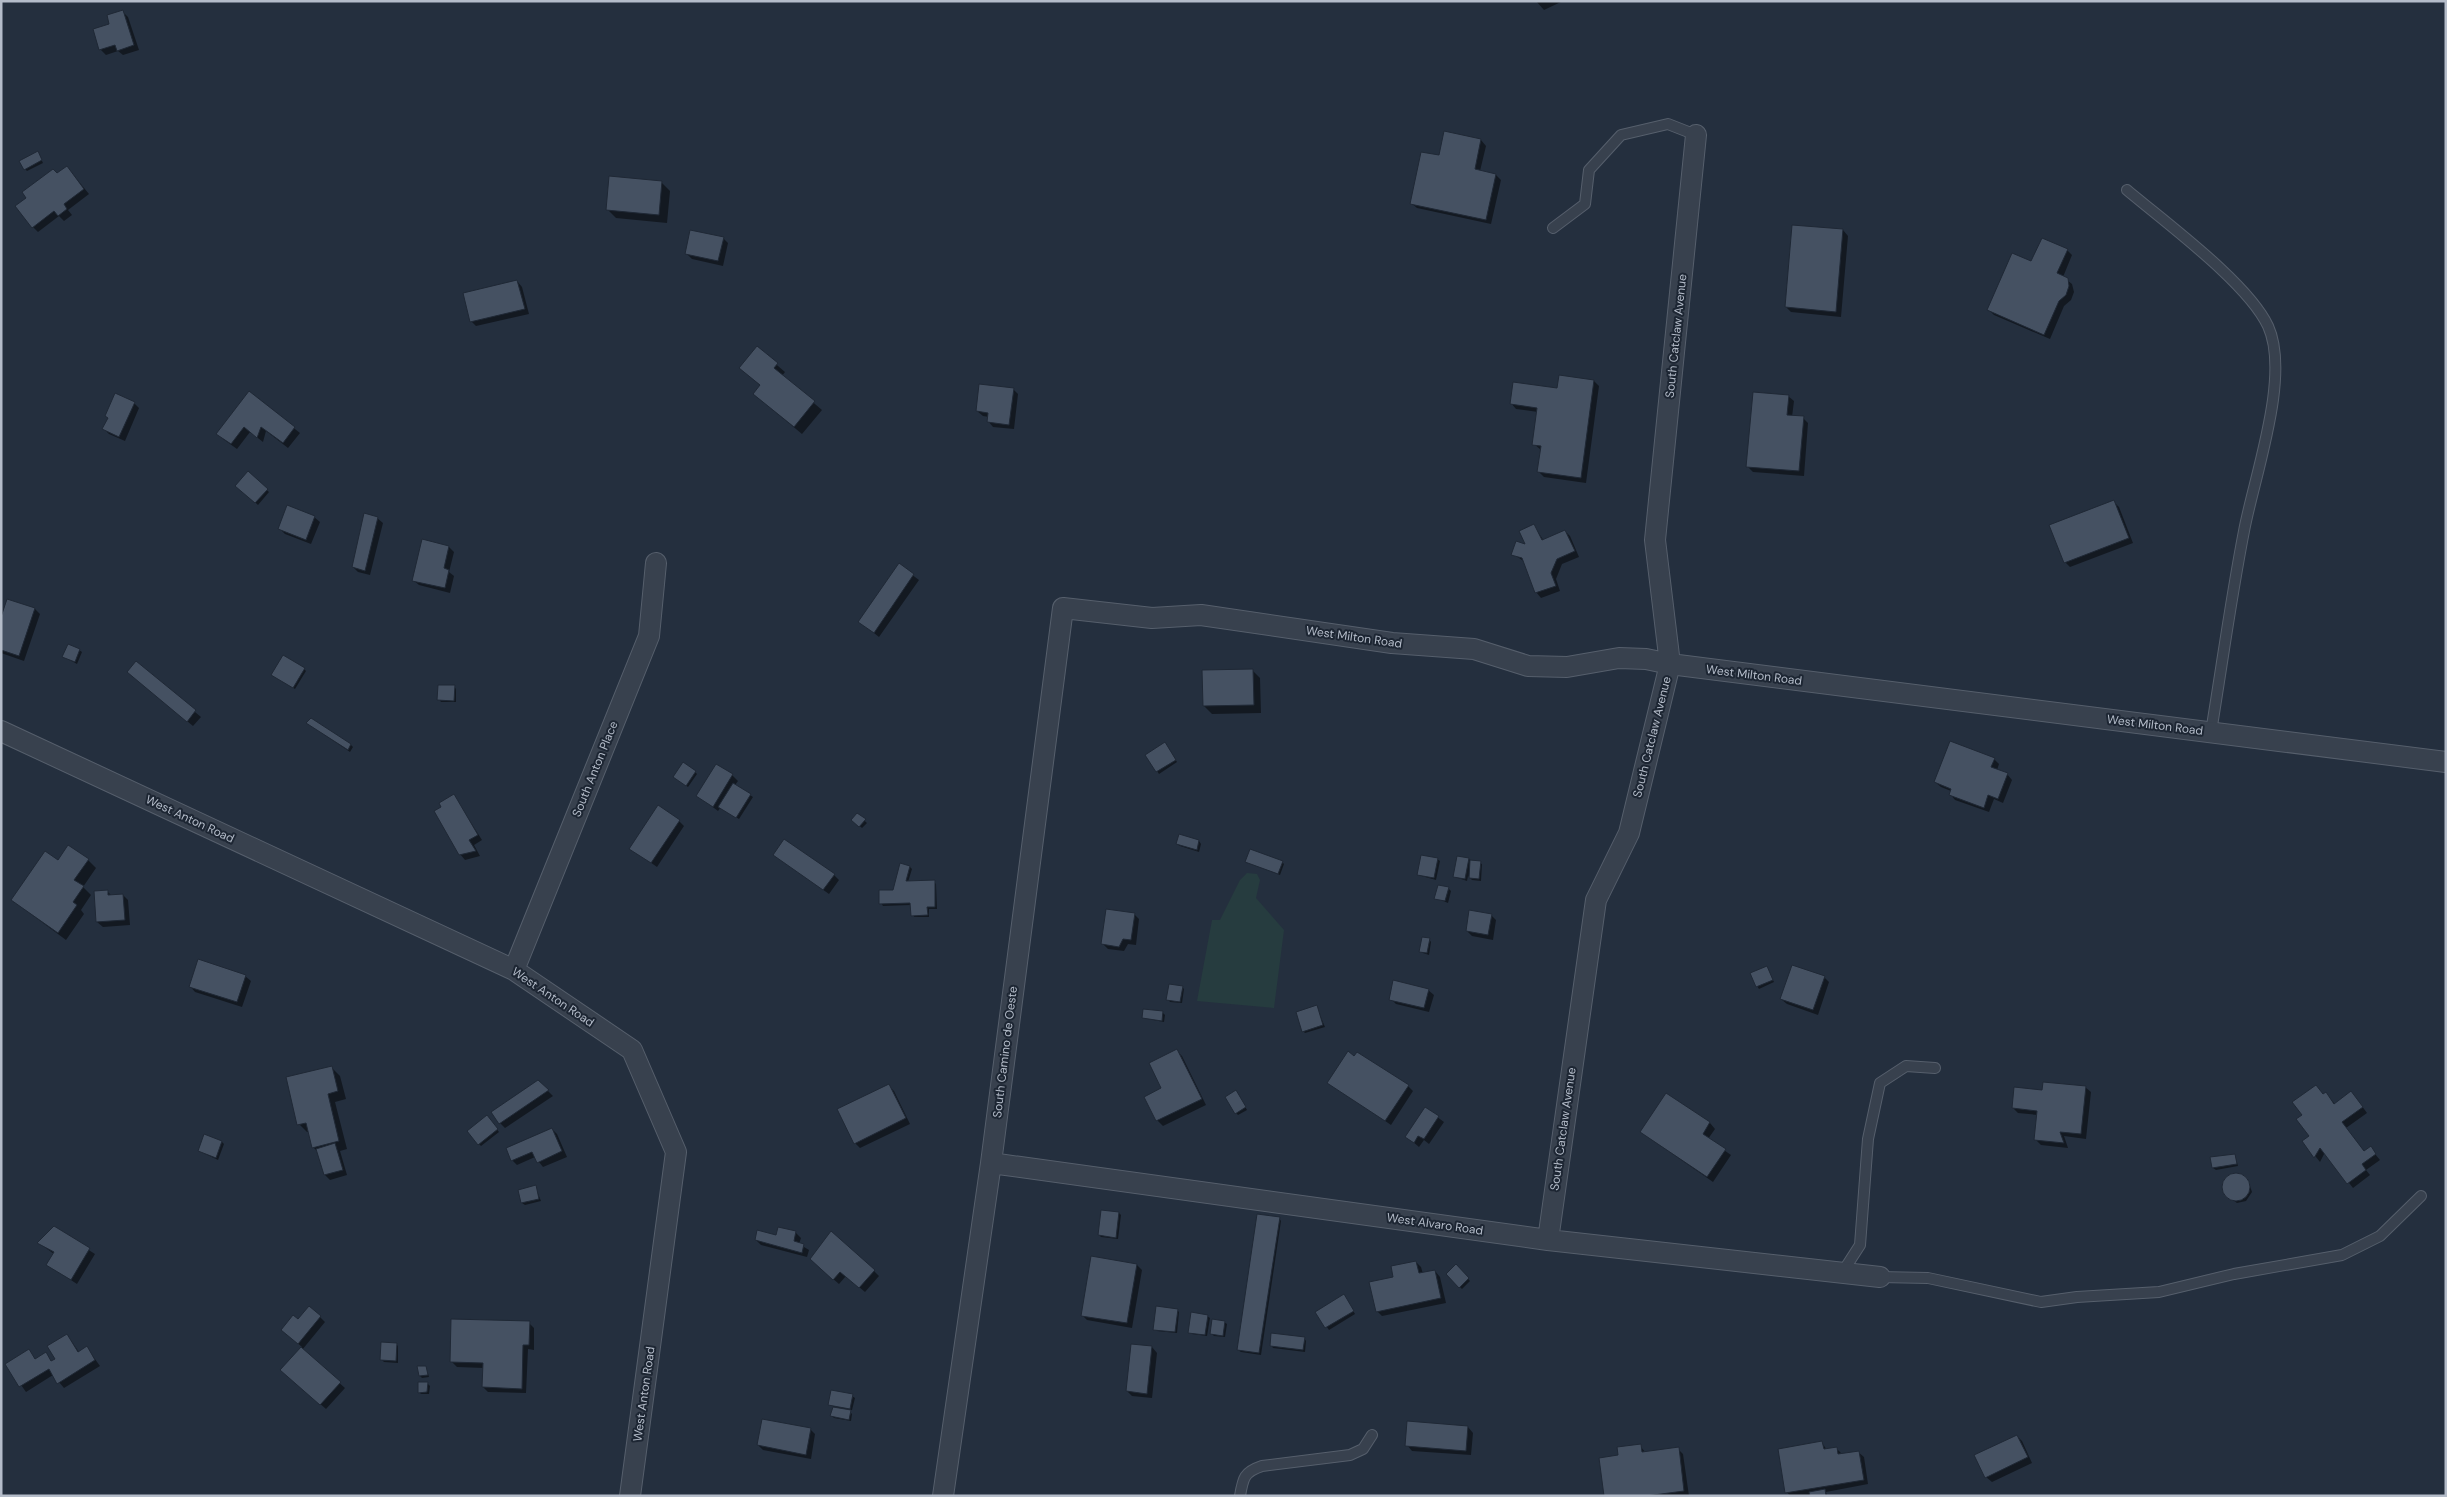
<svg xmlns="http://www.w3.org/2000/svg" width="2447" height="1497" viewBox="0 0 2447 1497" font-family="'DM Sans',sans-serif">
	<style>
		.green { fill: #263c3f }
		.shadow { fill: #0007 }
		.building { fill: #455162; stroke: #1f2835 }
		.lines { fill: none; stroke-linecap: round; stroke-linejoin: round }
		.lane-casing { stroke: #565f6c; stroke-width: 12 }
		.street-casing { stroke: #565f6c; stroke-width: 22 }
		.lane { stroke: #38414e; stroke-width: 10 }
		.street { stroke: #38414e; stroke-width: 20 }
		.labels { text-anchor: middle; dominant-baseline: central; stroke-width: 4; stroke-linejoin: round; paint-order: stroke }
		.street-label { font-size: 12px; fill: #b4bcc9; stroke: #1d2633 }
	</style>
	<rect width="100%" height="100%" fill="#242f3e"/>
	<!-- green -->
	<path class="green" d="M1247 873 1257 874 1260 880 1256 898 1284 930 1274 1008 1197 1001 1212 920H1220L1240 880Z"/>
	<!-- shadow -->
	<path class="shadow" d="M1536 1H1563L1544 10Z
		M123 12 128 17 139 50 123 55 118 51 106 55 100 49 111 25Z
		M1481 140 1486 146 1480 171 1496 175 1501 180 1491 224 1417 208 1411 203 1440 157Z
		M39 155 43 163 27 171 25 169Z
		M67 167 89 194 68 210 72 215 64 221 59 216 38 232 33 227 57 175Z
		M662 183 670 191 667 223 616 218 608 210Z
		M1843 230 1848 236 1841 317 1791 312 1786 307Z
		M723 238 728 243 723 266 692 259 687 254Z
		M2067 250 2072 255 2063 277 2072 284 2074 292 2071 300 2064 306 2050 339 1994 315 1989 310 2032 263Z
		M517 281 522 287 529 314 476 326 471 321Z
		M757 348 785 372 782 376 822 410 802 434 754 394 761 386 740 368Z
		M1594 381 1599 386 1586 483 1544 477 1539 472 1541 450 1534 444 1538 412 1516 409 1511 403Z
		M1013 389 1018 394 1014 429 993 427 988 421 989 417 983 416 977 411Z
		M249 393 300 433 288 448 266 431 263 442 250 432 237 449 223 439Z
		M1788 396 1794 401 1792 417 1803 418 1808 423 1804 476 1753 472 1747 466Z
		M134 403 139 408 125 441 109 434 104 429Z
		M248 473 269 492 258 505 237 485Z
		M2114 502 2119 507 2133 543 2070 567 2065 562Z
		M314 517 320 522 311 544 285 534 279 528Z
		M377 518 383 523 370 575 358 572 353 567Z
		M1534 526 1544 541 1565 531 1570 536 1579 557 1562 564 1556 579 1560 591 1541 598 1536 592 1525 562 1513 554 1527 546Z
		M449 547 454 552 449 572 454 576 450 593 419 585 413 580Z
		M899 565 919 580 879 637 860 622Z
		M35 609 40 614 24 661 1 653V621Z
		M79 650 82 652 77 664 64 657Z
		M136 663 201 717 193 726 134 677Z
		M304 669 306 671 295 689 275 677Z
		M1252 670 1260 678 1261 713 1212 714 1204 706Z
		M454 686 456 689V702H441L439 699Z
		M312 720 351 745 353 747 350 752 310 725Z
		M1167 746 1177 762 1159 774 1147 755Z
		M1994 759 1999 764 1997 770 2007 774 2012 780 2003 803 1994 799 1989 812 1955 800 1950 794 1951 791 1941 787 1935 782Z
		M717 766 732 775 738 781 735 785 753 797 739 819 721 807 718 811 698 796Z
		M695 772 697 774 688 787 677 779Z
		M454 796 482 840 474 845 480 856 465 860 460 854 443 807Z
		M857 814 867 823 862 828 853 820Z
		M679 821 684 826 657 867 630 848Z
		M1180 836 1199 841 1201 844 1199 852 1180 846 1177 844Z
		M774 855 834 875 839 880 829 894Z
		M1437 859 1440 861 1436 880 1418 875Z
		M1468 859 1482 864 1481 881 1472 880 1468 876 1467 881 1455 877Z
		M88 860 96 868 83 887 91 895 81 910 84 914 66 940 12 900 58 862Z
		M1247 862H1282L1284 864 1280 875Z
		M910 867 912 869 908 882H934L936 884 937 909H929V917H914L911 905 883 906 881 903 894 891Z
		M1448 888 1451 891 1448 903 1436 898Z
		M107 891 112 896 123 895 128 900 130 925 103 927 97 922Z
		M1134 914 1139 919 1136 945 1128 944 1124 951 1108 949 1103 944Z
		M1491 915 1496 920 1493 940 1472 936 1467 931Z
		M1429 939 1431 942 1429 955 1423 953 1420 951Z
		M1767 968 1774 982 1759 989 1757 986Z
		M245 976 251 981 242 1007 195 992 190 986Z
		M1824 977 1829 982 1818 1015 1787 1004 1781 999Z
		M1182 987 1184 989 1182 1003 1170 1002 1168 999Z
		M1428 990 1434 995 1429 1012 1396 1004 1391 999Z
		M1316 1006 1325 1027 1305 1033 1303 1031Z
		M1163 1013 1165 1015 1164 1022 1143 1018Z
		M1177 1051 1182 1056 1206 1105 1163 1126 1157 1120 1146 1097 1163 1089Z
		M332 1068 340 1076 346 1099 335 1102 347 1149 340 1151 347 1175 330 1180 325 1175 319 1153 313 1147 309 1132H307L299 1124Z
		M538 1081 553 1096 505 1128 500 1123Z
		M1329 1082 1408 1086 1413 1091 1391 1125Z
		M889 1086 894 1091 910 1124 860 1148 855 1143Z
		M2085 1087 2091 1092 2086 1139 2064 1136 2068 1148 2041 1145 2036 1140 2038 1115 2018 1113 2013 1108 2043 1091Z
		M1238 1094 1247 1110 1238 1115 1236 1113Z
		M2326 1094 2335 1104 2356 1098 2367 1113 2346 1128 2365 1152 2370 1148 2380 1160 2366 1170 2370 1175 2353 1188 2325 1152 2320 1162 2304 1142 2311 1137Z
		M1666 1095 1710 1123 1715 1129 1708 1139 1731 1155 1713 1182 1641 1132Z
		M1425 1108 1444 1122 1429 1144 1424 1140 1419 1147 1406 1136Z
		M489 1119 499 1132 481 1146 479 1144Z
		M552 1129 557 1134 567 1157 543 1167 535 1157 517 1165 512 1160Z
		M222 1142 224 1144 218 1160 199 1151Z
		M2235 1155 2238 1166 2216 1170 2213 1168Z
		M2239 1174 2249 1183 2252 1192 2246 1201 2237 1203 2225 1194 2223 1184 2231 1176Z
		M535 1186 541 1201 525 1205 522 1203Z
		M1119 1213 1121 1215 1118 1239 1101 1237 1099 1235Z
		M1279 1218 1281 1221 1261 1355 1241 1352 1238 1350Z
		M54 1228 95 1254 77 1284 48 1265 54 1254 39 1243Z
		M779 1228 796 1233 801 1238 799 1244 809 1250 807 1257 761 1245 756 1240 777 1236Z
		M1416 1262 1421 1267 1423 1274 1435 1271 1440 1277 1446 1303 1382 1316 1377 1311 1394 1278Z
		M816 1264 874 1271 879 1276 865 1292 846 1276 839 1284Z
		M1137 1265 1142 1270 1132 1328 1087 1320 1082 1315Z
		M1456 1266 1470 1281 1462 1289 1447 1274Z
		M1346 1298 1355 1314 1329 1330 1317 1312Z
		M1177 1310 1179 1312 1177 1333 1157 1331 1155 1329Z
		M1207 1316 1210 1318 1207 1336 1192 1334 1190 1332Z
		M320 1317 325 1322 302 1350 345 1388 326 1409 282 1370 302 1347 288 1335 298 1321Z
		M1224 1322 1227 1324 1225 1337 1214 1336 1212 1334Z
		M529 1323 534 1328V1350L528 1349 526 1393 488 1392 483 1387 484 1368 457 1367 451 1361Z
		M67 1335 79 1352 87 1348 100 1366 64 1388 53 1375 26 1392 7 1365 29 1351 36 1360 46 1354 52 1362 57 1359Z
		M1304 1338 1306 1341 1305 1352 1273 1348 1271 1345Z
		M396 1344 398 1346V1363L384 1362 382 1360Z
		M1152 1347 1157 1353 1152 1398 1132 1396 1127 1391Z
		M426 1367 429 1377 422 1378 420 1376Z
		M428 1384 430 1386 429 1394H421L419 1392Z
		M852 1396 855 1398 852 1410H848L852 1414 851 1421 834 1418 832 1416 834 1407 830 1404Z
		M1468 1427 1473 1433 1471 1455 1412 1451 1407 1445Z
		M810 1429 815 1434 811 1459 763 1450 758 1445Z
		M2017 1436 2022 1441 2032 1463 1992 1482 1986 1477Z
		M1822 1443 1827 1450 1837 1449 1842 1454 1858 1452 1864 1457 1868 1484 1826 1492 1827 1496H1790L1787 1492Z
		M1640 1446 1646 1453 1678 1449 1683 1454 1689 1496H1605L1620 1456Z"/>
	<!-- building -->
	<path class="building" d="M123 10 134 45 117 51 115 45 99 50 93 29 109 24 107 15Z
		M1444 131 1481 139 1475 169 1496 174 1486 220 1410 204 1421 152 1439 155Z
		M38 151 42 160 24 170 19 161Z
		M67 166 84 189 64 204 67 209 58 216 54 211 32 228 15 206 26 198 22 192 53 169 57 173Z
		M609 176 662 181 659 215 606 210Z
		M1792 225 1843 229 1836 312 1785 307Z
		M690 230 724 237 718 261 685 254Z
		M2042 238 2068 249 2057 273 2068 278 2069 286 2066 295 2059 301 2044 335 1987 310 2012 253 2031 261Z
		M517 280 525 309 470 322 463 293Z
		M757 346 778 363 774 368 815 401 794 427 753 394 760 385 739 368Z
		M1559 375 1594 380 1581 478 1537 472 1541 446 1532 445 1537 408 1510 404 1513 382 1557 388Z
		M979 384 1014 388 1009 425 987 422 988 413 976 411Z
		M249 391 295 427 283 443 261 427 257 438 244 427 231 444 216 434Z
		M1753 392 1789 395 1787 415 1804 416 1799 471 1746 467Z
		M115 393 135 402 119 437 102 429 108 418 105 416Z
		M248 471 268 489 255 503 235 486Z
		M2114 500 2129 538 2064 563 2049 525Z
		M287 505 315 516 306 540 278 529Z
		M364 513 378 517 365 571 352 567Z
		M1534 524 1542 540 1565 530 1575 551 1557 559 1551 573 1556 586 1535 593 1522 558 1511 555 1516 541 1525 544 1519 531Z
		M422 539 449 546 444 568 449 570 445 588 412 581Z
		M899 563 914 574 874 633 858 622Z
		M7 599 35 608 19 656 1 650V617Z
		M68 644 80 649 75 662 62 657Z
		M283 655 305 668 293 688 271 675Z
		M136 661 196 710 187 722 127 672Z
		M1253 669 1254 705 1203 706 1202 670Z
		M438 685H455L454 701 437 700Z
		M311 718 351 744 348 750 306 723Z
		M1950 741 1995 758 1991 767 2008 773 1998 799 1988 795 1984 808 1949 795 1951 789 1934 782Z
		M1165 742 1176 760 1156 772 1145 755Z
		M683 762 696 771 686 786 673 777Z
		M716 764 733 774 713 807 696 796Z
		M733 783 751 794 736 818 718 807Z
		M454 794 478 835 469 840 476 851 459 855 434 811 441 807 439 803Z
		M658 805 680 820 651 863 629 849Z
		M857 813 866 819 859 827 851 820Z
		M1179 834 1199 840 1197 850 1176 844Z
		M784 839 835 874 823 890 773 855Z
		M68 845 89 859 74 880 84 886 73 902 77 905 58 933 11 900 45 851 58 860Z
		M1250 849 1283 861 1278 874 1245 862Z
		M1421 855 1438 858 1434 878 1417 875Z
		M1457 856 1469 858 1465 879 1453 877Z
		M1470 860 1481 861 1479 879 1469 878Z
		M900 863 910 866 906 881 935 880V907H927L928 915 911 916 910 903 879 904V890H893Z
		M1438 885 1449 887 1445 901 1434 899Z
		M108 890V895L123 894 125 920 96 922 94 891Z
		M1106 909 1135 913 1131 940 1123 939 1119 947 1101 944Z
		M1469 910 1492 914 1488 935 1466 931Z
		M1422 937 1430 938 1427 953 1419 952Z
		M198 959 246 975 237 1002 189 987Z
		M1792 965 1825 976 1813 1010 1780 999Z
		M1767 966 1773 980 1756 987 1750 973Z
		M1393 980 1429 989 1424 1008 1389 1000Z
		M1169 984 1183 986 1180 1002 1166 1000Z
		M1317 1005 1323 1025 1302 1032 1296 1012Z
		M1143 1009 1163 1011 1162 1021 1142 1018Z
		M1177 1049 1202 1099 1156 1121 1144 1097 1161 1088 1149 1063Z
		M1348 1051 1354 1056 1357 1052 1409 1085 1385 1121 1327 1083Z
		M332 1066 338 1091 328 1094 339 1141 312 1148 306 1123 297 1125 286 1077Z
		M538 1080 549 1090 499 1124 491 1112Z
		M2043 1082 2086 1086 2081 1134 2060 1132 2064 1143 2034 1140 2037 1111 2012 1108 2014 1087 2042 1090Z
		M889 1084 906 1118 854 1144 837 1109Z
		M2316 1085 2323 1094 2326 1092 2334 1104 2351 1091 2363 1107 2342 1122 2364 1151 2371 1146 2376 1154 2362 1164 2366 1170 2347 1184 2320 1148 2314 1158 2302 1141 2309 1136 2296 1119 2302 1115 2292 1102Z
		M1236 1090 1246 1107 1235 1114 1225 1097Z
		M1666 1093 1710 1122 1703 1134 1726 1149 1707 1177 1640 1132Z
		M1425 1107 1439 1116 1424 1139 1418 1136 1414 1143 1405 1137Z
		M487 1115 498 1129 478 1145 467 1131Z
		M552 1128 562 1151 537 1163 532 1152 511 1161 506 1148Z
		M204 1134 222 1141 216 1158 198 1151Z
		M335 1143 343 1170 324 1175 316 1149Z
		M2235 1154 2237 1164 2212 1168 2210 1157Z
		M2222 1187a14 14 0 1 1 28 0a14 14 0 1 1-28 0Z
		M536 1185 539 1199 521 1203 518 1190Z
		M1101 1210 1119 1212 1116 1238 1098 1235Z
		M1257 1214 1280 1217 1259 1353 1237 1350Z
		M54 1226 90 1248 71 1280 46 1265 54 1252 37 1243Z
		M778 1227 796 1231 794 1241 804 1244 802 1253 755 1240 757 1230 776 1235Z
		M831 1231 875 1270 859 1288 840 1272 833 1280 810 1259Z
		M1091 1256 1137 1264 1127 1323 1081 1316Z
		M1416 1261 1419 1273 1435 1270 1441 1298 1376 1312 1369 1282 1393 1277 1391 1266Z
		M1456 1264 1469 1278 1459 1288 1446 1274Z
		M1344 1294 1354 1311 1325 1328 1315 1312Z
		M309 1306 321 1316 298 1344 281 1330 293 1315 298 1319Z
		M1156 1306 1178 1309 1175 1332 1153 1330Z
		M1191 1312 1208 1315 1205 1335 1188 1333Z
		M451 1319 530 1321 529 1345H523L522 1389 482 1387 483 1363 450 1362Z
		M1212 1319 1225 1321 1223 1336 1210 1334Z
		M1271 1333 1305 1337 1303 1350 1270 1346Z
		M67 1334 78 1352 87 1346 95 1360 57 1384 49 1369 19 1387 5 1364 29 1349 35 1359 46 1352 51 1361 55 1359 47 1346Z
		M381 1342 397 1343 396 1361 380 1360Z
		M1131 1344 1152 1346 1147 1394 1126 1391Z
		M301 1347 341 1382 320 1405 280 1370Z
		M417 1366H426L428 1375 419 1376Z
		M418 1382H428L427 1392 418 1393Z
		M831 1390 853 1394 850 1409 828 1405Z
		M833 1407 851 1410 849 1420 830 1416Z
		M762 1419 811 1428 806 1455 757 1445Z
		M1407 1421 1468 1426 1466 1451 1405 1446Z
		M2017 1435 2028 1457 1985 1478 1974 1455Z
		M1822 1441 1824 1449 1837 1447 1838 1454 1859 1451 1864 1480 1785 1493 1778 1449Z
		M1641 1444 1642 1452 1679 1447 1684 1491 1646 1496H1604L1599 1458 1618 1455 1617 1447Z
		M1825 1489 1826 1496H1810L1809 1492Z"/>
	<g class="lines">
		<defs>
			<path id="lane" d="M2127 190C2166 223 2248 283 2268 326 2291 376 2254 477 2244 531 2231 598 2222 665 2211 732
				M1553 228 1585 204 1589 170 1621 135 1668 124 1696 135
				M1842 1273 1860 1245 1868 1139 1880 1083 1906 1066 1935 1068
				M1880 1277 1928 1278 2041 1302 2077 1297 2159 1292 2234 1274 2342 1255 2380 1236 2421 1196
				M1240 1496C1243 1478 1244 1472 1262 1466L1350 1455 1363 1449 1372 1435"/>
			<path id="street" d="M1 731 514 970 632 1050 676 1152 630 1496
				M514 970 649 636 656 563
				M991 1163 1548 1240 1880 1277
				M1548 1240 1596 900 1629 833 1670 664 1655 540 1696 135
				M943 1496 991 1163 1063 608 1152 618 1201 615 1392 643 1474 649 1528 666 1567 667 1619 658 1646 659 1670 664 2446 762"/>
		</defs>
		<!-- lane casing -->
		<use href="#lane" class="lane-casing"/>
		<!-- street casing -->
		<use href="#street" class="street-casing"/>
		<!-- lane -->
		<use href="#lane" class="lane"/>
		<!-- street -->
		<use href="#street" class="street"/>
	</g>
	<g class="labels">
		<!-- street labels -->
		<g class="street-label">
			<text transform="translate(1676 336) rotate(-84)">South Catclaw Avenue</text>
			<text transform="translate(1354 637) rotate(8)">West Milton Road</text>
			<text transform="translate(1754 675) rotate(7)">West Milton Road</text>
			<text transform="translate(2155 725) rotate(7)">West Milton Road</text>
			<text transform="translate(1652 737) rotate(-76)">South Catclaw Avenue</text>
			<text transform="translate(595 769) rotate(-68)">South Anton Place</text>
			<text transform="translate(190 819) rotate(25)">West Anton Road</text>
			<text transform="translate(553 997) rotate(34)">West Anton Road</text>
			<text transform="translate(1005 1052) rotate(-83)">South Camino de Oeste</text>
			<text transform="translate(1563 1129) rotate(-82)">South Catclaw Avenue</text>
			<text transform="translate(1435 1224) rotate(8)">West Alvaro Road</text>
			<text transform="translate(644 1394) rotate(-82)">West Anton Road</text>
		</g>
	</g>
	<!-- border -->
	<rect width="2447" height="1497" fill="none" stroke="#b4bcc9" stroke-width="5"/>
</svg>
